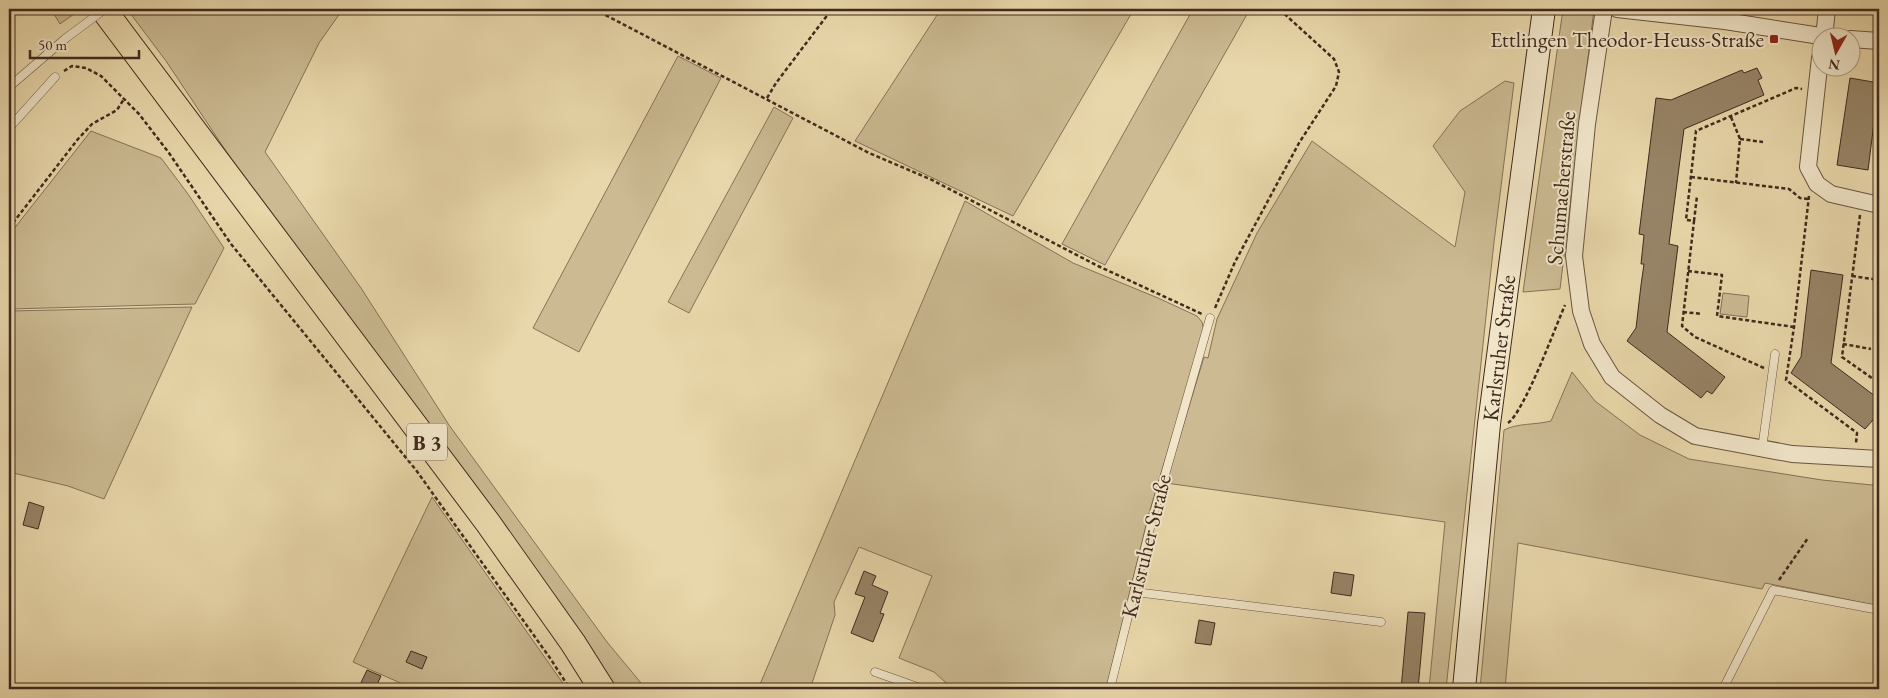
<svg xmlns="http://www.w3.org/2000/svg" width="1888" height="698" viewBox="0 0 1888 698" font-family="'EB Garamond',serif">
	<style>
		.green { fill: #cbba92; stroke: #867258 }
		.building { fill: #978467; stroke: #402a1e }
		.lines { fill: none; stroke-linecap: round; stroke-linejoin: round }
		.lane-casing { stroke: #6a5541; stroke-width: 9 }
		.street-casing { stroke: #6a5541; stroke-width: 18 }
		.secondary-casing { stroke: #402a1e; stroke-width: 24 }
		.primary-casing { stroke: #402a1e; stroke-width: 27 }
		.path { stroke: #402a1e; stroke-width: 2.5; stroke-dasharray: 4 2.5; stroke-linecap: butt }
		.lane { stroke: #f0e5c8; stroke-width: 8 }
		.street { stroke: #f0e5c8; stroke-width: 16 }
		.secondary { stroke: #f0e5c8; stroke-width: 22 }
		.primary { stroke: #e8d7aa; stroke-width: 25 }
		.lane-bridge-casing { stroke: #6a5541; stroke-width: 9; stroke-linecap: butt }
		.lane-bridge { stroke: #f0e5c8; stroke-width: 8 }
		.poi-dot { fill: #8f2418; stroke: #f0e5c8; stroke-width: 2 }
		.labels { text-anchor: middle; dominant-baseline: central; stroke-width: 4; stroke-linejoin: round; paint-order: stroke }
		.shield { fill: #f0e5c8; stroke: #756251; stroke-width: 1 }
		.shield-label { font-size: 21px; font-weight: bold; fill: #402a1e }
		.poi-label { font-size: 22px; fill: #402a1e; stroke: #f0e5c8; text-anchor: end }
		.street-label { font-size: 22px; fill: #402a1e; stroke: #f0e5c8 }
	</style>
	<rect width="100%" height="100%" fill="#e8d7aa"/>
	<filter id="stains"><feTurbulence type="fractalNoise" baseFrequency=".004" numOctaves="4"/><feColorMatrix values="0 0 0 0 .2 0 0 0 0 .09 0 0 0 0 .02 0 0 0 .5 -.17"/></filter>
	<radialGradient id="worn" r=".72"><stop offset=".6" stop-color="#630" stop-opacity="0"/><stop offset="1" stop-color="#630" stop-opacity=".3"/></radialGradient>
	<!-- green -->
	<path class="green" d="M51 9H70L74 14 60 24Z
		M127 9H343L319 43 265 152 361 288 449 425 607 642 646 689H614L558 601 238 169 166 61Z
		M941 9H1134L1013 216 855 141Z
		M1193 9H1250L1105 265 1062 244Z
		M1563 9H1594L1560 289 1523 292Z
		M678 56 721 78 579 352 533 328Z
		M1505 81 1514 83 1494 242 1446 689H1429L1445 522 1166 483 1204 357 1208 358 1217 319 1257 233 1312 141 1455 247 1465 192 1433 146 1460 111Z
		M774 107 793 118 689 313 668 302Z
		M91 131 161 158 188 194 224 248 195 304 9 309V235Z
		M965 201 1073 263 1158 298 1197 316 1202 322 1204 331 1149 513 1106 689H953L934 672 899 658 932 576 859 547 834 602 835 615 810 689H758Z
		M1723 293 1749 296 1747 317 1720 314Z
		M192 307 104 499 68 486 9 472V311Z
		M1572 372 1595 401 1640 435 1689 459 1822 480 1872 485 1879 484V606L1765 583 1762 589 1518 543 1505 689H1480L1504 430C1517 423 1536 425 1551 421Z
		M432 497 567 689H414L353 662Z"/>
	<!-- building -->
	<path class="building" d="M1757 68 1762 78 1758 80 1764 95 1684 129 1669 244 1678 246 1667 332 1725 377 1712 394 1707 391 1701 398 1627 341 1636 328 1641 285 1644 264H1641L1644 235 1639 234 1656 98 1671 100 1742 70 1744 73Z
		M1850 78 1879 83 1868 170 1837 165Z
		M1811 270 1843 275 1831 363 1879 399V413L1865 429 1791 373 1801 357Z
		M29 502 44 507 38 529 23 525Z
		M864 571 876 576 872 585 888 592 880 613 884 614 873 642 851 633 865 597 855 594Z
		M1334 572 1354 575 1351 596 1331 593Z
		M1408 612 1425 613 1418 689H1401Z
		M1199 620 1215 623 1211 645 1195 643Z
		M411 651 427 657 422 669 406 662Z
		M367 670 381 676 375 689H358Z"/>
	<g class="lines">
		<defs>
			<path id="lane" d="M9 87 66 38
				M9 128 55 77
				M1762 449 1775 354
				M1135 592 1381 622
				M875 672 923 689
				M1110 689 1152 520 1210 318
				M1723 689 1773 590 1879 610"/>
			<path id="street" d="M1604 9 1587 124 1574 256 1581 311 1592 344 1612 377 1660 415 1695 436 1792 454 1879 459
				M1617 9 1725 21 1833 38
				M1824 38 1827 9
				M1850 39 1879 41
				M1820 58 1808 167 1817 184 1831 194 1879 205"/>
			<path id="secondary" d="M1464 689 1489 424 1544 9"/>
			<path id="primary" d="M103 9 488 523 573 643 602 689"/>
		</defs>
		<!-- lane casing -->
		<use href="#lane" class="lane-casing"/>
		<!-- street casing -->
		<use href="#street" class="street-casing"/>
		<!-- secondary casing -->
		<use href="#secondary" class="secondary-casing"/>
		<!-- primary casing -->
		<use href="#primary" class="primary-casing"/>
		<!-- path -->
		<path class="path" d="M594 9 869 153 930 179 1098 266 1202 314
			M64 71 72 66 86 68 101 76 139 114 169 153 231 244 416 470 550 658 570 689
			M767 98 776 83 832 9
			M1731 117 1740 139 1736 183
			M1740 139 1763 142
			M1691 177 1789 189 1800 198 1809 199
			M1809 196 1794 327 1786 380 1857 433 1856 443
			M1860 215 1842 357 1879 383
			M1694 221 1697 196
			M9 228 78 139 92 124 117 110 124 99
			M1688 271 1722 275 1717 316 1794 327
			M1852 276 1879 280
			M1215 308 1235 262 1299 143 1336 86 1339 72 1334 59 1279 9
			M1683 312 1702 314
			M1843 344 1871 349
			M1764 368 1695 337 1682 326 1694 221 1686 220 1696 131 1796 88 1802 89
			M1508 423C1524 412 1555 328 1565 305
			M1779 580 1808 538"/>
		<!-- lane -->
		<use href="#lane" class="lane"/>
		<!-- street -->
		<use href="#street" class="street"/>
		<!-- secondary -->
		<use href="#secondary" class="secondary"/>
		<!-- primary -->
		<use href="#primary" class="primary"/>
		<defs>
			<path id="lane-bridge" d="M66 38 105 9"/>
		</defs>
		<!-- lane-bridge casing -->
		<use href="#lane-bridge" class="lane-bridge-casing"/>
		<!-- lane-bridge -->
		<use href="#lane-bridge" class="lane-bridge"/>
	</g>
	<!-- markers -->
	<rect class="poi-dot" x="1769" y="34" width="10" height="10" rx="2.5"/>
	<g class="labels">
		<!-- shield labels -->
		<rect class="shield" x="407" y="423.5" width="40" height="37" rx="4"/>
		<g class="shield-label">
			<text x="427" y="442">B 3</text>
		</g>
		<!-- poi labels -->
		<g class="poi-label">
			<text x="1764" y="39">Ettlingen Theodor-Heuss-Straße</text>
		</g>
		<!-- street labels -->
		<g class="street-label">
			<text transform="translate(1561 188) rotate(-85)">Schumacherstraße</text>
			<text transform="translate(1499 348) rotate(-83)">Karlsruher Straße</text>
			<text transform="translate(1146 546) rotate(-76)">Karlsruher Straße</text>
		</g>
	</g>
	<!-- margin -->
	<rect width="1888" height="698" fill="none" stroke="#e8d7aa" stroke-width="30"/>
	<rect x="10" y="10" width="1868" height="678" fill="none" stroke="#402a1e" stroke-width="2.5"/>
	<rect x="15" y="15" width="1858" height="668" fill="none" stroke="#402a1e"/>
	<!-- north arrow -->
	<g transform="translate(1836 52) rotate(188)"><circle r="24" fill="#f0e5c8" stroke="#aa9a84"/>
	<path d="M0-4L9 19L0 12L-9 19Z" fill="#8f2418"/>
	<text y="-8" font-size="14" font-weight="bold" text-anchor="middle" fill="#402a1e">N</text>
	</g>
	<!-- scale -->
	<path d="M30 50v8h109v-8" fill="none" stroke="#402a1e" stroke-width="2.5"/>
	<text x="38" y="50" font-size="15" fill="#402a1e" stroke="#f0e5c8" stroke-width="4" paint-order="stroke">50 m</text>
	<rect width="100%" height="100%" filter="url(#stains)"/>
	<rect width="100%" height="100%" fill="url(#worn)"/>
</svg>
